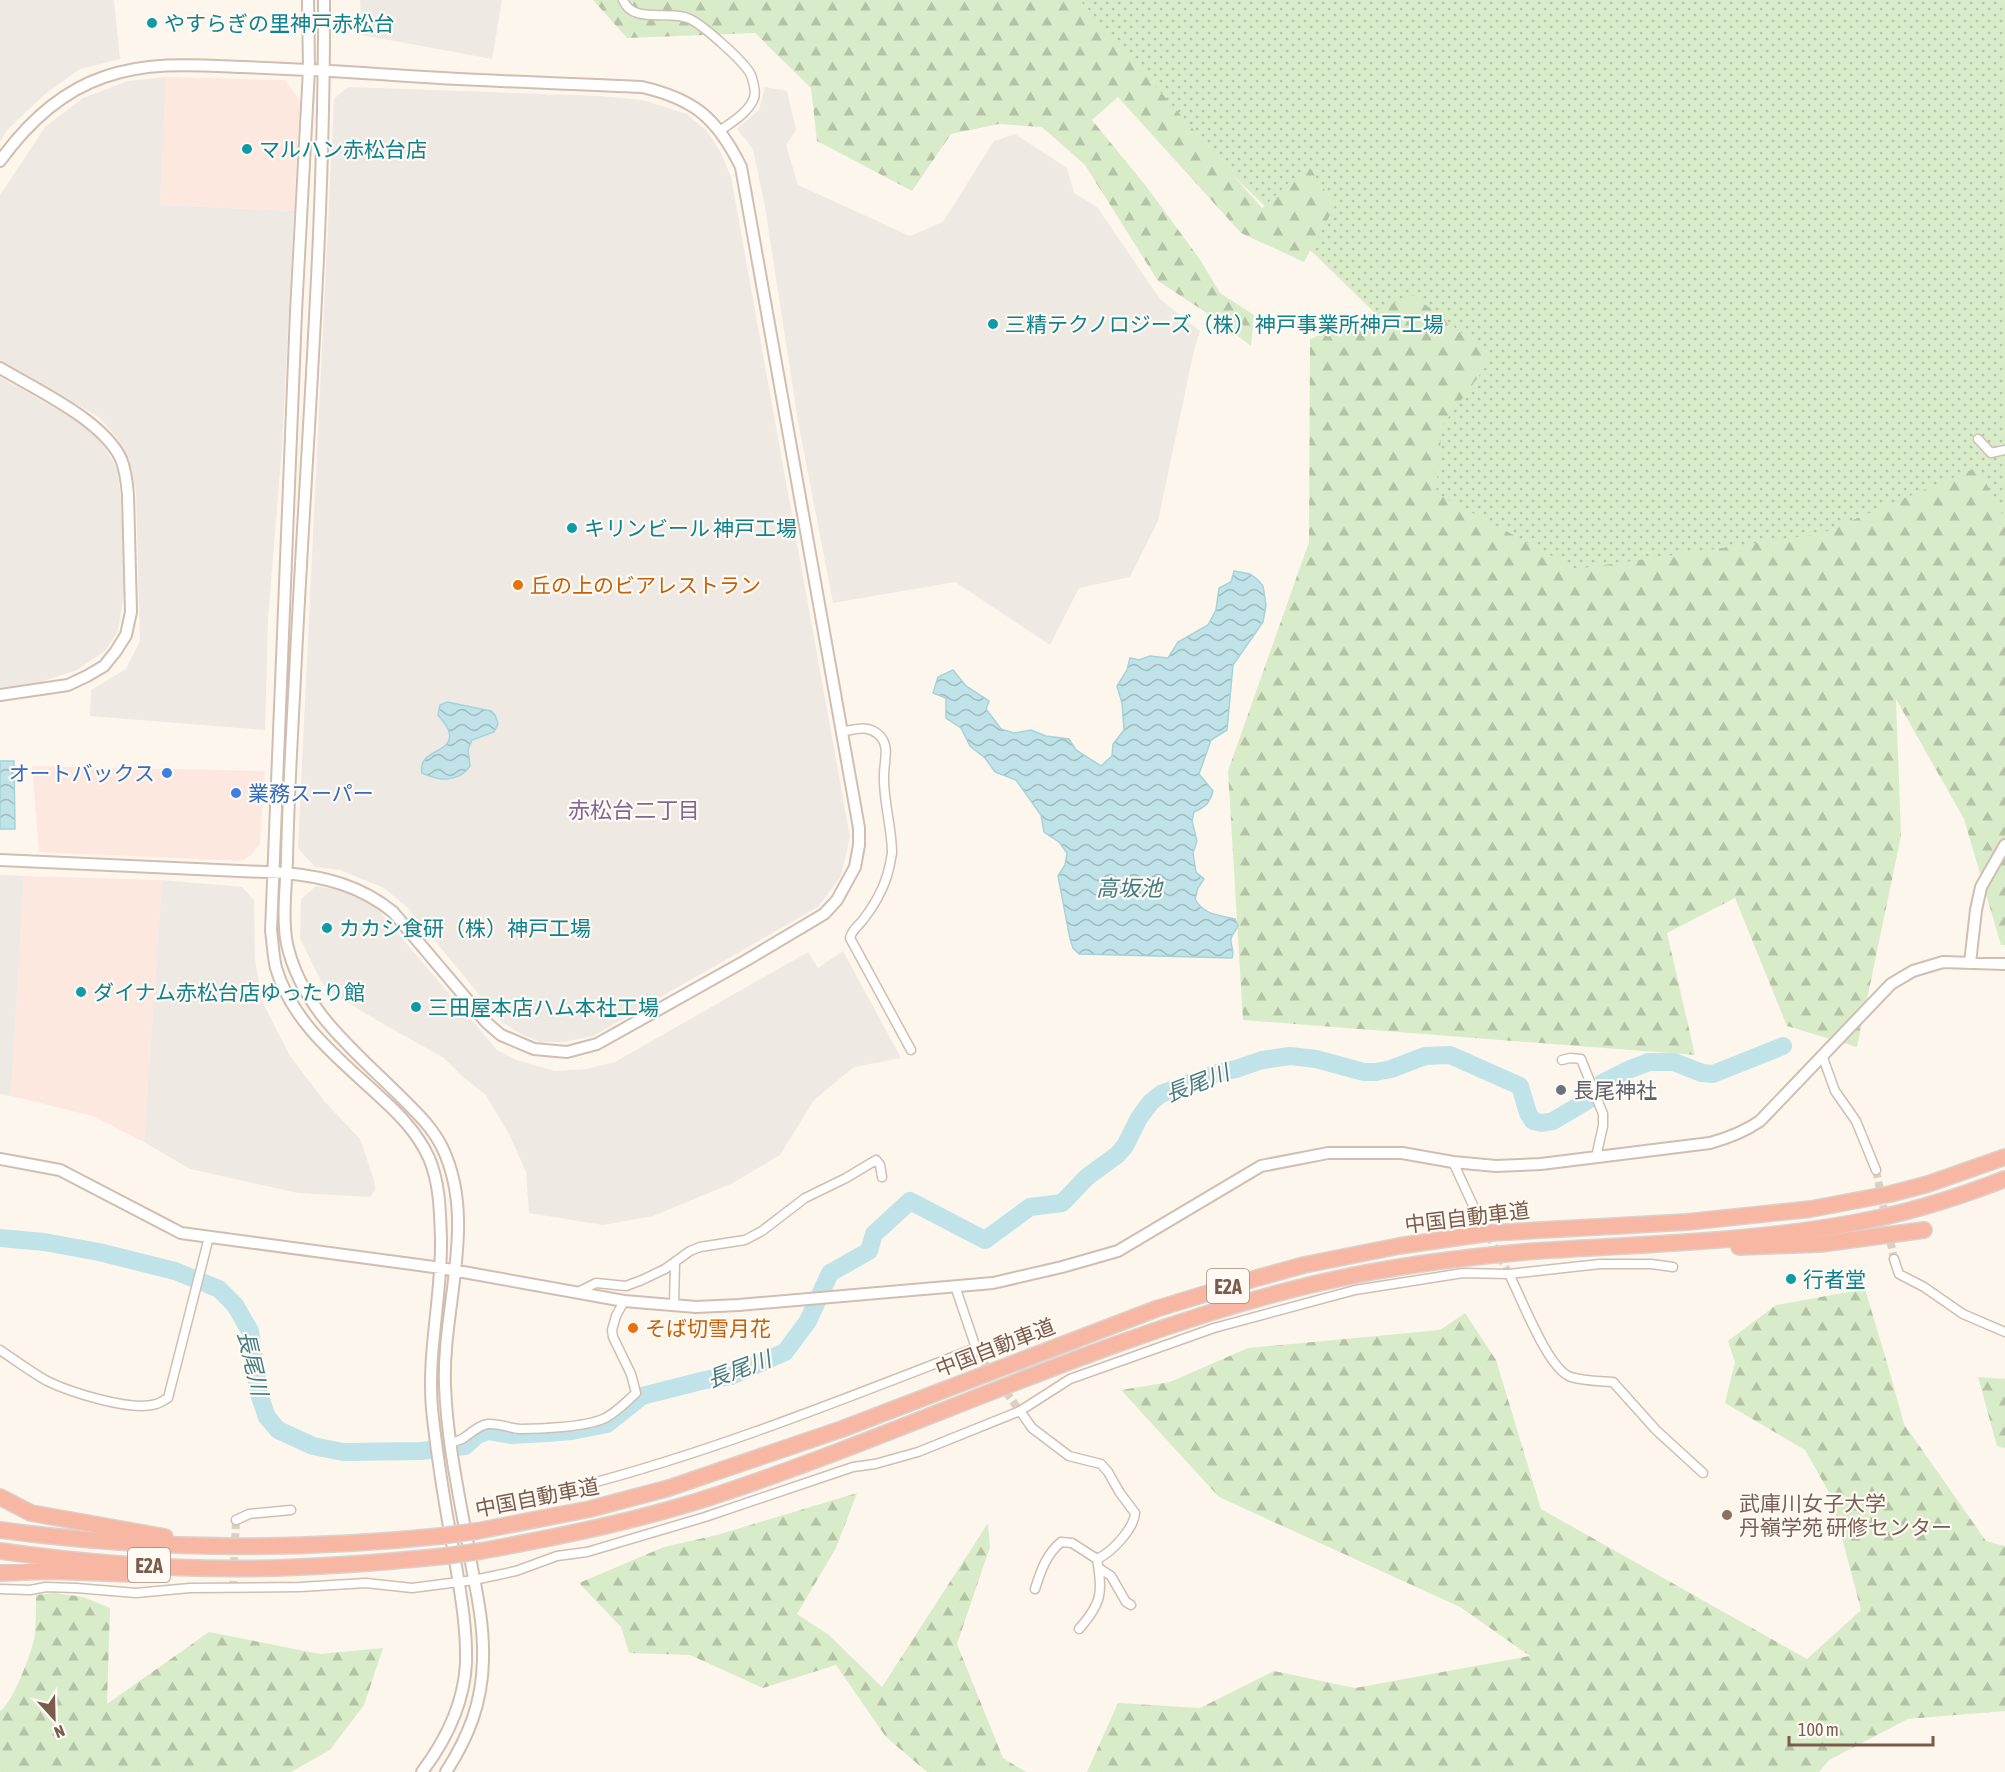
<svg xmlns="http://www.w3.org/2000/svg" width="2005" height="1772" viewBox="0 0 2005 1772" font-family="'Asap Condensed','Noto Sans JP',sans-serif">
	<style>
		.commercial { fill: #fde8e0 }
		.industrial { fill: #efe9e4 }
		.grass { fill: url(#grass-dots) }
		.forest { fill: url(#forest-firs) }
		.water { fill: url(#water-waves); stroke: #a5d3da; stroke-width: 1.5 }
		.lines { fill: none; stroke-linecap: round; stroke-linejoin: round }
		.river { stroke: #bfe3e8; stroke-width: 18 }
		.minor-tunnel { stroke: #dcd0c4; stroke-width: 8; stroke-dasharray: 8 4; stroke-linecap: butt }
		.minor-casing { stroke: #d1beb0; stroke-width: 11 }
		.tertiary-casing { stroke: #d1beb0; stroke-width: 14 }
		.motorway-casing { stroke: #dad1cd; stroke-width: 18 }
		.minor { stroke: #fff; stroke-width: 8 }
		.tertiary { stroke: #fff; stroke-width: 10 }
		.motorway { stroke: #f7b7a3; stroke-width: 15 }
		.motorway-bridge-casing { stroke: #dad1cd; stroke-width: 18; stroke-linecap: butt }
		.motorway-bridge { stroke: #f7b7a3; stroke-width: 15 }
		.culture-dot { fill: #0f9aa8; stroke: #fffaf3; stroke-width: 2 }
		.food-dot { fill: #e8710a; stroke: #fffaf3; stroke-width: 2 }
		.shop-dot { fill: #3f7fe0; stroke: #fffaf3; stroke-width: 2 }
		.worship-dot { fill: #6b7280; stroke: #fffaf3; stroke-width: 2 }
		.education-dot { fill: #8d6e63; stroke: #fffaf3; stroke-width: 2 }
		.labels { text-anchor: middle; dominant-baseline: central; stroke-width: 4.5; stroke-linejoin: round; paint-order: stroke }
		.shield { fill: #fffaf3; stroke: #a28b7f; stroke-width: 1.5 }
		.shield-label { font-size: 20px; font-weight: bold; fill: #7a5c4d }
		.culture-label { font-size: 21px; fill: #0d838f; stroke: #fffaf3; text-anchor: start }
		.food-label { font-size: 21px; fill: #c56008; stroke: #fffaf3; text-anchor: start }
		.shop-label { font-size: 21px; fill: #366cbe; stroke: #fffaf3; text-anchor: end }
		.worship-label { font-size: 21px; fill: #5b616d; stroke: #fffaf3; text-anchor: start }
		.street-label { font-size: 21px; fill: #7a5c4d; stroke: #fffaf3 }
		.education-label { font-size: 21px; fill: #785e54; stroke: #fffaf3; text-anchor: start }
		.neighbourhood-label { font-size: 22px; fill: #846695; stroke: #fffaf3 }
		.water-label { font-size: 22px; font-style: italic; fill: #437c86; stroke: #fffaf3 }
	</style>
	<defs>
		<pattern id="grass-dots" width="8" height="8" patternUnits="userSpaceOnUse" patternTransform="scale(1.5)"><rect width="8" height="8" fill="#d8ecc9"/><path d="M2 2h.1M6 6h.1" fill="none" stroke="#b4c2a5" stroke-width="1.8" stroke-linecap="round"/></pattern>
		<pattern id="forest-firs" width="22" height="20" patternUnits="userSpaceOnUse" patternTransform="scale(1.5)"><rect width="22" height="20" fill="#d8ecc9"/><path d="M5 1l3.5 6h-7zM16 11l3.5 6h-7z" fill="#b4c2a5"/></pattern>
		<pattern id="water-waves" width="16" height="10" patternUnits="userSpaceOnUse" patternTransform="scale(1.5)"><rect width="16" height="10" fill="#bfe3e8"/><path d="M0 5q4-4 8 0t8 0" fill="none" stroke="#a0bbbe"/></pattern>
	</defs>
	<rect width="100%" height="100%" fill="#fdf6ec"/>
	<!-- commercial -->
	<path class="commercial" d="M166 77 285 80 300 100 294 211 160 205Z
		M32 766 265 771 260 844 251 855 242 861 39 852Z
		M24 876 162 880 144 1142 93 1116 11 1096Z"/>
	<!-- industrial -->
	<path class="industrial" d="M0 0H114L120 59 80 69 45 94 7 130 0 142Z
		M360 0H502L492 59 362 35Z
		M166 77 160 205 294 211 282 447 268 619 265 730 90 716 91 690 126 669 140 641 136 492 130 465 117 438 99 417 0 360V195L45 127 83 98 128 81Z
		M348 87 601 96 643 100 687 114 708 132 721 153 731 177 850 837 841 876 818 907 593 1036 564 1042H540L519 1033 501 1021 407 907 384 888 340 870 315 867 298 848 334 99Z
		M765 87 787 91 796 130 786 145 798 185 910 236 943 222 994 141 1015 134 1067 168 1074 193 1097 207 1160 299 1200 331 1194 350 1158 521 1130 577 1079 588 1050 645 955 582 833 603 798 421 765 207 753 149 737 129 759 110Z
		M0 377 76 420 94 434 106 449 117 469 120 490 124 541V592L118 631 105 651 77 670 34 684 0 688Z
		M0 875 24 876 11 1096 0 1094Z
		M162 880 242 887 254 900 255 960 263 1003 290 1056 325 1102 360 1139 374 1180 375 1190 370 1197 298 1193 190 1169 144 1142Z
		M316 886 342 891 374 905 497 1050 516 1060 555 1071 586 1069 615 1062 808 952 818 968 843 951 901 1058 854 1067 814 1100 780 1155 733 1183 653 1216 603 1225 529 1213 526 1172 509 1134 485 1094 463 1077 444 1058 378 1021 328 990 321 981 300 938 301 899Z"/>
	<!-- grass -->
	<path class="grass" d="M1053 0H2005V544L1697 613 1382 551 1448 384Z"/>
	<!-- forest -->
	<path class="forest" d="M593 0H1080L1262 208 1308 165 1335 206 1304 262 1241 233 1118 97 1092 120 1146 186 1201 261 1220 293 1254 315 1251 346 1216 319 1158 281 1085 165 1042 127 999 124 951 134 912 191 817 141 811 88 755 33 627 38Z
		M1413 295 1493 357 1442 426 1436 493 1576 569 1820 534 1978 467 2005 520V945H2001L1964 819 1896 699 1901 836 1857 1047 1787 1026 1735 898 1667 933 1695 1055 1243 1020 1228 771 1309 542 1310 339Z
		M1865 1289 1890 1373 1904 1424 1986 1541 2005 1546V1711L1908 1719 1829 1760 1819 1772H1087L1118 1703 1200 1708 1274 1671 1355 1688 1530 1656 1460 1607 1219 1497 1121 1390 1170 1382 1248 1348 1440 1330 1465 1313 1496 1360 1541 1509 1807 1659 1861 1610 1831 1496 1805 1450 1725 1403 1735 1362 1728 1341 1776 1305Z
		M1978 1377 2005 1379V1448L1997 1446Z
		M857 1493 836 1548 797 1614 829 1635 882 1687 988 1523 990 1547 957 1644 1003 1758 1026 1772H927L886 1737 836 1665 763 1688 690 1655 629 1653 621 1627 579 1583 664 1547 717 1535Z
		M54 1593 83 1597 110 1608 107 1704 209 1632 320 1654 383 1648 364 1705 330 1750 291 1772H0V1711C12 1705 34 1648 35 1634 36 1621 36 1608 36 1595Z"/>
	<!-- water -->
	<path class="water" d="M1234 571 1250 574 1258 580 1263 586 1266 605 1263 622 1233 665 1227 730 1211 740 1199 774 1213 791C1210 803 1205 807 1194 812L1192 821 1197 841 1193 853 1196 872 1204 879 1198 888 1195 899C1204 915 1218 915 1235 919L1238 926C1236 930 1232 934 1231 939 1230 946 1235 950 1232 958L1079 954 1073 948 1070 939 1058 876 1065 865 1067 853 1059 842 1044 832 1041 815 1016 780 995 772 985 758 970 746 961 728 946 718V698L933 693 938 677 953 670 966 686 989 701 986 709 1001 729 1014 733 1031 730 1046 736 1069 739 1076 750 1101 766 1112 756 1113 744 1124 730 1122 703 1117 686 1127 670 1130 658 1139 660 1150 656 1168 658 1178 642 1208 625 1216 610 1219 588 1231 582Z
		M447 702 491 711 495 715 498 724 494 732 472 740 468 750 470 766C458 783 439 781 422 773 417 748 455 754 449 732 448 726 442 720 438 715L440 705Z
		M0 761H14L15 829H0Z"/>
	<g class="lines">
		<!-- river -->
		<path class="river" d="M0 1238 44 1242 99 1252 175 1271 219 1289 235 1305 250 1331 259 1394 267 1417 278 1430 313 1446 343 1452 421 1451 465 1446 477 1435 488 1431 510 1435 547 1433 572 1431 607 1424 642 1396 705 1380 731 1376 785 1352 808 1321 830 1273 869 1251 874 1234 910 1201 985 1240 1030 1207 1062 1203 1087 1177 1117 1155 1125 1146 1139 1118 1151 1102 1161 1094 1217 1073 1236 1069 1262 1060 1290 1056 1316 1059 1364 1072H1376L1391 1069 1425 1056 1450 1055 1520 1086 1528 1113 1533 1121 1542 1123 1553 1121 1590 1099 1602 1083 1628 1070 1649 1062H1674L1702 1073 1713 1074 1783 1046"/>
		<!-- minor-tunnel -->
		<path class="minor-tunnel" d="M1876 1170 1894 1259
			M1477 1214 1509 1274
			M977 1353 1020 1411
			M233 1589 236 1520"/>
		<defs>
			<path id="minor" d="M623 0C633 25 670 9 690 19 704 26 745 62 751 75 753 81 756 92 754 98 749 112 732 122 721 130
				M1978 439 1991 453 2005 450
				M841 732C855 729 869 724 880 736 890 747 884 761 884 775 883 801 892 827 892 853 891 860 889 869 887 876 882 892 873 907 863 920 858 926 852 930 850 938L911 1050
				M1822 1055 1835 1091 1856 1121 1876 1170
				M1562 1060 1570 1058 1581 1059 1603 1114V1126L1596 1157
				M1453 1162 1477 1214
				M1894 1259 1899 1274 1924 1287 1963 1314 2005 1332
				M1509 1274C1521 1297 1548 1370 1571 1377 1583 1381 1600 1381 1613 1382L1656 1430 1703 1473
				M955 1286 977 1351
				M578 1292 596 1283 626 1286 642 1280 665 1269 690 1251 700 1247 745 1240 762 1231 805 1198 846 1178 876 1160 880 1165 882 1177
				M674 1305 675 1262
				M0 1350C15 1360 31 1372 47 1381 70 1392 131 1412 156 1404 160 1403 164 1400 168 1398L209 1237
				M1020 1411 1032 1428 1069 1456 1101 1464 1108 1472 1120 1493 1135 1513C1134 1529 1111 1553 1097 1559L1072 1543 1061 1542C1046 1555 1041 1570 1035 1589
				M451 1442C466 1442 473 1426 488 1424 498 1423 509 1428 520 1429 541 1429 584 1427 603 1419 615 1414 626 1402 636 1393L631 1374 613 1337 612 1330 616 1316 624 1301
				M581 1486C716 1451 846 1398 976 1348
				M236 1520 249 1514 291 1510
				M1099 1568 1111 1576 1126 1602 1131 1605
				M0 1589 30 1590 46 1587 76 1588 136 1593 190 1588 300 1587 366 1583 412 1588 474 1580 516 1571 557 1556 587 1552 705 1517 853 1467 875 1464 918 1452 1020 1411 1070 1379 1214 1328 1355 1290 1463 1273 1509 1274 1600 1264H1651L1673 1267
				M1079 1629C1102 1603 1103 1592 1097 1559"/>
			<path id="tertiary" d="M308 0 309 69 296 312 271 931C273 943 273 956 276 968 292 1022 337 1057 378 1095 399 1114 417 1132 429 1158 440 1184 440 1212 441 1239 442 1296 427 1352 432 1409 437 1457 445 1506 454 1554 460 1590 467 1627 466 1663 464 1705 446 1740 422 1772
				M324 0C325 226 306 450 295 676 292 737 288 799 287 861 286 887 282 918 287 944 302 1011 355 1051 401 1097 417 1113 432 1127 442 1147 478 1221 442 1307 445 1385 447 1446 462 1508 472 1568 478 1598 484 1629 483 1660 482 1703 469 1736 446 1772
				M0 161C26 125 60 92 104 77 149 61 196 65 243 67 293 69 343 71 393 75 475 81 559 83 642 87 694 99 717 118 741 167L859 828V845L855 867 837 900 824 914 745 961 597 1044 567 1052 534 1049 501 1035 487 1023 393 912C361 886 326 877 286 873L0 860
				M0 368C37 390 103 420 121 459 126 471 127 483 128 495L131 612 126 635 116 651 104 666 87 676 68 685 0 695
				M1970 963 1976 910 1981 887 2005 845
				M0 1159 60 1170 181 1233 441 1268 624 1301 696 1307 739 1305 993 1283 1062 1267 1118 1251 1261 1166 1328 1153H1402L1453 1162 1496 1166 1541 1164 1710 1143C1728 1138 1744 1132 1760 1121L1891 984 1913 971 1943 962 2005 964"/>
			<path id="motorway" d="M1739 1247 1820 1244 1924 1230
				M0 1497 31 1513 165 1537
				M0 1530C147 1550 294 1551 441 1536
				M477 1531 590 1509 669 1488 842 1429 1156 1309 1257 1278 1304 1265 1399 1246 1489 1233 1687 1222 1811 1209 1890 1194 1928 1184 2005 1157
				M0 1551C99 1565 200 1572 300 1567 349 1565 397 1561 446 1556
				M481 1551C562 1536 642 1520 720 1494 918 1428 1107 1334 1310 1285 1385 1267 1461 1257 1537 1251 1643 1244 1749 1242 1853 1223 1905 1214 1956 1198 2005 1179
				M0 1573 49 1571 134 1574"/>
		</defs>
		<!-- minor casing -->
		<use href="#minor" class="minor-casing"/>
		<!-- tertiary casing -->
		<use href="#tertiary" class="tertiary-casing"/>
		<!-- motorway casing -->
		<use href="#motorway" class="motorway-casing"/>
		<!-- minor -->
		<use href="#minor" class="minor"/>
		<!-- tertiary -->
		<use href="#tertiary" class="tertiary"/>
		<!-- motorway -->
		<use href="#motorway" class="motorway"/>
		<defs>
			<path id="motorway-bridge" d="M441 1536 477 1531
				M446 1556 481 1551"/>
		</defs>
		<!-- motorway-bridge casing -->
		<use href="#motorway-bridge" class="motorway-bridge-casing"/>
		<!-- motorway-bridge -->
		<use href="#motorway-bridge" class="motorway-bridge"/>
	</g>
	<!-- markers -->
	<g class="culture-dot">
		<circle cx="152" cy="23" r="6"/>
		<circle cx="247" cy="149" r="6"/>
		<circle cx="993" cy="324" r="6"/>
		<circle cx="572" cy="528" r="6"/>
		<circle cx="327" cy="928" r="6"/>
		<circle cx="81" cy="992" r="6"/>
		<circle cx="416" cy="1007" r="6"/>
		<circle cx="1791" cy="1279" r="6"/>
	</g>
	<g class="food-dot">
		<circle cx="518" cy="585" r="6"/>
		<circle cx="633" cy="1328" r="6"/>
	</g>
	<g class="shop-dot">
		<circle cx="167" cy="773" r="6"/>
		<circle cx="236" cy="793" r="6"/>
	</g>
	<circle class="worship-dot" cx="1561" cy="1090" r="6"/>
	<circle class="education-dot" cx="1727" cy="1515" r="6"/>
	<g class="labels">
		<!-- shield labels -->
		<g class="shield">
			<rect x="1207" y="1269" width="42" height="34" rx="4.5"/>
			<rect x="128" y="1548" width="42" height="34" rx="4.5"/>
		</g>
		<g class="shield-label">
			<text x="1228" y="1286">E2A</text>
			<text x="149" y="1565">E2A</text>
		</g>
		<!-- culture labels -->
		<g class="culture-label">
			<text x="164" y="23">やすらぎの里神戸赤松台</text>
			<text x="259" y="149">マルハン赤松台店</text>
			<text x="1005" y="324">三精テクノロジーズ（株）神戸事業所神戸工場</text>
			<text x="584" y="528">キリンビール 神戸工場</text>
			<text x="339" y="928">カカシ食研（株）神戸工場</text>
			<text x="93" y="992">ダイナム赤松台店ゆったり館</text>
			<text x="428" y="1007">三田屋本店ハム本社工場</text>
			<text x="1803" y="1279">行者堂</text>
		</g>
		<!-- food labels -->
		<g class="food-label">
			<text x="530" y="585">丘の上のビアレストラン</text>
			<text x="645" y="1328">そば切雪月花</text>
		</g>
		<!-- shop labels -->
		<g class="shop-label">
			<text x="155" y="773">オートバックス</text>
			<text x="248" y="793" text-anchor="start">業務スーパー</text>
		</g>
		<!-- worship labels -->
		<g class="worship-label">
			<text x="1573" y="1090">長尾神社</text>
		</g>
		<!-- street labels -->
		<g class="street-label">
			<text transform="translate(1467 1217) rotate(-7)">中国自動車道</text>
			<text transform="translate(995 1347) rotate(-21)">中国自動車道</text>
			<text transform="translate(537 1497) rotate(-11)">中国自動車道</text>
		</g>
		<!-- education labels -->
		<g class="education-label">
			<text x="1739" y="1503">武庫川女子大学<tspan x="1739" dy="24">丹嶺学苑 研修センター</tspan></text>
		</g>
		<!-- neighbourhood labels -->
		<g class="neighbourhood-label">
			<text x="634" y="810">赤松台二丁目</text>
		</g>
		<!-- water labels -->
		<g class="water-label">
			<text x="1129" y="888">高坂池</text>
			<text transform="translate(1197 1083) rotate(-21)">長尾川</text>
			<text transform="translate(253 1363) rotate(77)">長尾川</text>
			<text transform="translate(739 1369) rotate(-20)">長尾川</text>
		</g>
	</g>
	<!-- north arrow -->
	<g transform="translate(54 1718) rotate(158)" stroke="#fffaf3" stroke-width="4.5" paint-order="stroke">
	<path d="M0-4.5L10 22L0 15L-10 22Z" fill="#7a5c4d"/>
	<text y="-9" font-size="16" font-weight="bold" text-anchor="middle" fill="#7a5c4d">N</text>
	</g>
	<!-- scale -->
	<path d="M1789 1736v9h144v-9" fill="none" stroke="#7a5c4d" stroke-width="3"/>
	<text x="1798" y="1736" font-size="18" fill="#7a5c4d" stroke="#fffaf3" stroke-width="4.5" paint-order="stroke">100 m</text>
</svg>
